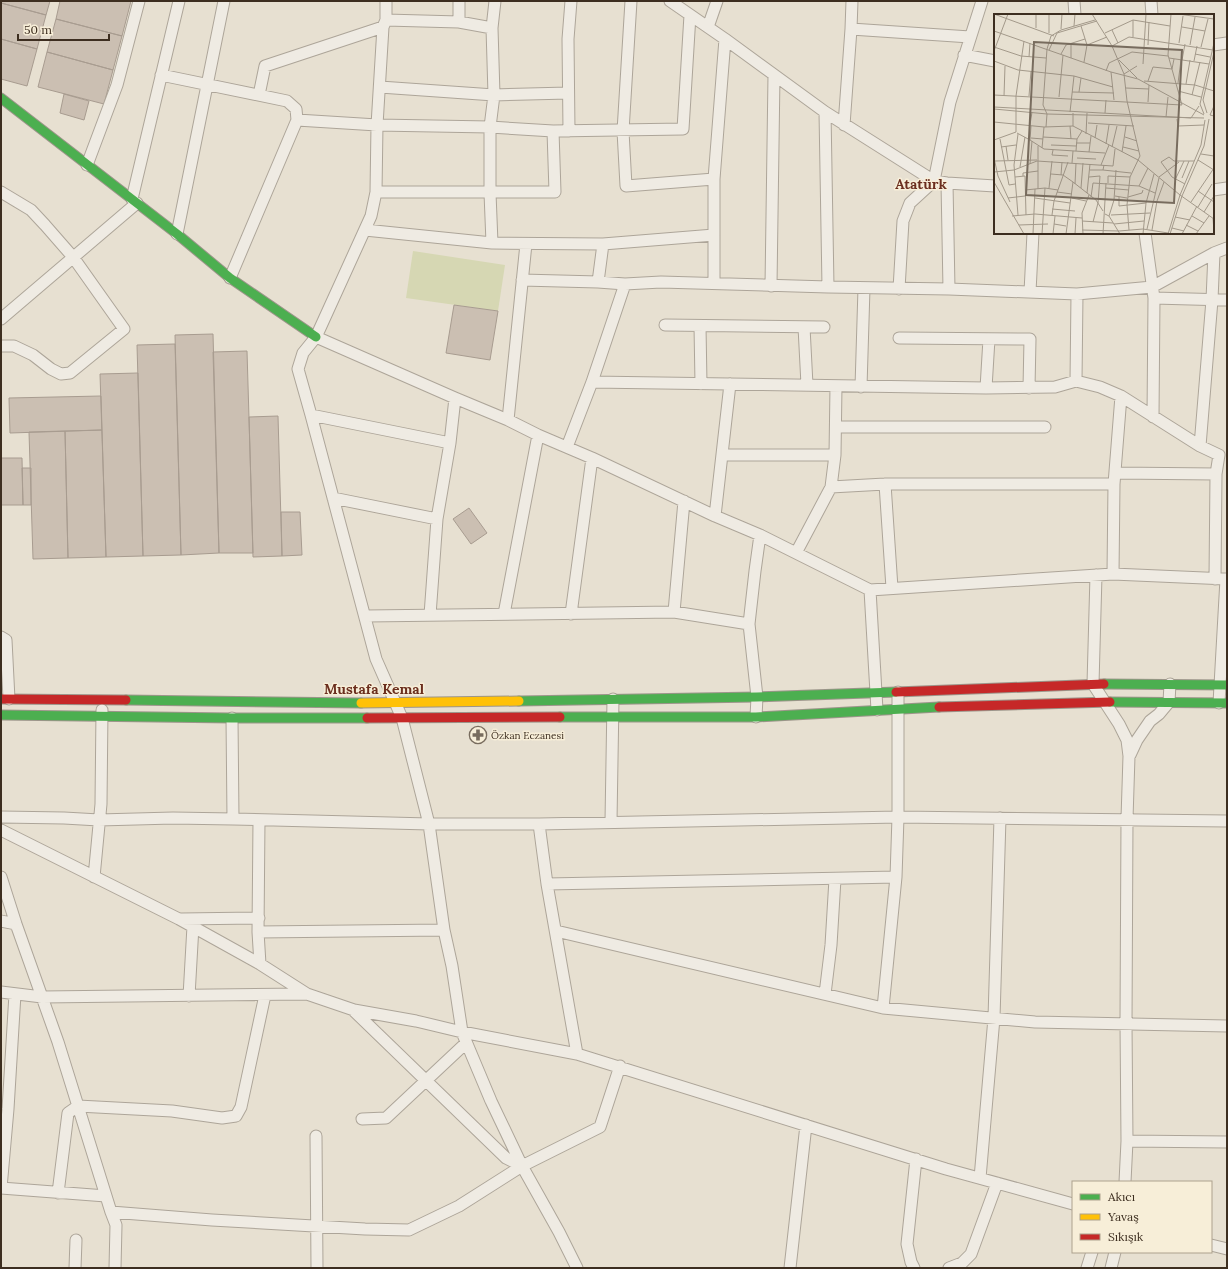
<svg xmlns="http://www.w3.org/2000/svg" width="1228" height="1269" viewBox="0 0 1228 1269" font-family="Lora,serif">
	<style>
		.green { fill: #d6d7b3 }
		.building { fill: #cbbfb2; stroke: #a89c90 }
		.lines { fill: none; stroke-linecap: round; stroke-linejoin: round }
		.street-casing { stroke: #ada599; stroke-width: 13 }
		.fast-casing { stroke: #9c958a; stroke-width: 11 }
		.slow-casing { stroke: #9c958a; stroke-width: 11 }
		.jam-casing { stroke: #9c958a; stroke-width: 11 }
		.street { stroke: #efebe3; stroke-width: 11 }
		.fast { stroke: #4caf50; stroke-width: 9 }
		.slow { stroke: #ffc107; stroke-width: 9 }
		.jam { stroke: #c62828; stroke-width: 9 }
		.labels { text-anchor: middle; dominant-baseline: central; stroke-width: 3; stroke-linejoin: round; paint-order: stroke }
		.poi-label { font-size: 10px; fill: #3d2e20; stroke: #f7eed8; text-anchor: start }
		.district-label { font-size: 14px; font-weight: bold; fill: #6b2e1e; stroke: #f7eed8 }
		.inset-road { fill: none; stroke: #a3998a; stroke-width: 1 }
		.view { fill: #786c5e; fill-opacity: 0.15; stroke: #786c5e; stroke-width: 2 }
		.inset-edge { fill: none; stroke: #3d2e20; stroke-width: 2 }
	</style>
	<rect width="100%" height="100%" fill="#e7e0d1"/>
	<!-- green -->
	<path class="green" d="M413 251 505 265 498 311 406 298Z"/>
	<!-- building -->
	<path class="building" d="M1 1H50L46 15 1 3Z
		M60 1H131L122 36 56 19Z
		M1 3 46 15 37 49 1 39Z
		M56 19 122 36 113 70 47 52Z
		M1 39 37 49 27 86 1 79Z
		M47 52 113 70 104 104 38 87Z
		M64 94 89 101 84 120 60 113Z
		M454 305 498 311 490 360 446 353Z
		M213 334 219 553 181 555 175 335Z
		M175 344 181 555 143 556 137 345Z
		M247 351 253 553H219L213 352Z
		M138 373 143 556 106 557 100 374Z
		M101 396 102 430 10 433 9 398Z
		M278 416 282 556 253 557 249 417Z
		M102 430 106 557 68 558 65 431Z
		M65 431 68 558 33 559 29 432Z
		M1 458H22L23 505H1Z
		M22 468H31V505H23Z
		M469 508 487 533 471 544 453 519Z
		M281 512H300L302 555 282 556Z"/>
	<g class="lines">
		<defs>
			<path id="street" d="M386 1V20L383 27 377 125 376 192 371 216 316 337 303 353 298 369 311 415 376 659 402 718 429 824 444 930 452 966 462 1032 491 1101 522 1166 559 1232 577 1268
				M631 1 623 131 626 186 714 179
				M670 1 725 39 825 112 934 181 947 183 995 186
				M1074 1 1075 15
				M1151 1 1152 15
				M386 20 459 22 492 28
				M459 22V1
				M708 27 717 1
				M851 29 970 37
				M1213 45 1227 43
				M964 55 995 61
				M161 75 287 101 296 109 297 120 230 278
				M380 87 494 95 568 93
				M259 95 265 66 383 27
				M825 112 828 287
				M297 120 377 125 490 127 553 131 683 129 690 15
				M844 125 851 29 852 1
				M569 131 568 39 571 1
				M87 165 117 85 139 1
				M947 183 949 289
				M1213 190 1227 188
				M1 192 31 210 45 225 73 257 124 329 70 373 61 374 51 369 33 355 14 346H1
				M376 192H555L553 131
				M132 199 179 1
				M365 230 492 243 603 244 598 282
				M1145 233 1154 298 1153 417
				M177 234 224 1
				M492 243 490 193V127L494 95 492 28 495 1
				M603 244 714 235
				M522 280 598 282 625 284 661 282 828 287 949 289 1077 294 1152 287 1214 253 1227 248
				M714 283V179L725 39
				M771 286 774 75
				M899 289 903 221 910 203 934 181 950 102 982 1
				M1030 292 1033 233
				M1154 298 1227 300
				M1 319 137 203
				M665 325 824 327
				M700 326 701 384
				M804 327 807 385
				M316 337 455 398 508 420 538 435 592 458 715 516 760 535 870 590
				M899 338 1030 339 1029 388
				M1076 381 1077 294
				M592 382 986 388 1055 387 1076 381 1100 387 1121 396 1200 446 1219 455 1216 474 1215 579
				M861 387 864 288
				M986 388 989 339
				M311 415 450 443
				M508 420 526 244
				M836 427H1045
				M1200 446 1212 300 1214 253
				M567 447 592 382 625 284
				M722 455H835
				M1115 473 1216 474
				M885 484 892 588
				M831 487 885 484H1114
				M333 498 437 519
				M715 516 730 384
				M796 553 831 487 835 455 836 386
				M1113 574 1114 484 1121 396
				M1096 575 1093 684 1119 724 1127 740 1129 756 1127 819 1126 1024 1127 1141 1125 1182
				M674 612 684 501
				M504 614 538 435
				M571 614 592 458
				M430 615 437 519 450 443 455 398
				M366 616 674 612 749 624
				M1 637 6 640 9 699
				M1219 703 1226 579
				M877 710 870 590 1113 574 1227 579
				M756 717 757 697 749 624 755 571 760 535
				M232 718 233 819
				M1130 755 1137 740 1150 721 1159 714 1169 702 1170 684
				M1 817 64 818 99 820 173 818 233 819 429 824H539L898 817 1227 821
				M259 820 258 932 260 964
				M611 822 613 699
				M539 824 547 884 577 1054
				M1 830 179 919 260 964 307 994 354 1010 416 1021 462 1032 577 1054 946 1169 1073 1204
				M1 877 16 924 58 1042 111 1212 116 1225 115 1268
				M94 877 101 804 102 710
				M547 884 896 877
				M181 919 259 918
				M1 921 16 924
				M556 931 883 1008 1035 1022 1227 1026
				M258 932 444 930
				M1 992 42 997 307 994
				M825 994 831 945 835 879
				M189 996 193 926
				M883 1008 896 877 898 817V692
				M354 1011 506 1158 522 1166
				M362 1119 386 1118 466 1043
				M316 1136 317 1268
				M1127 1141 1227 1142
				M980 1178 994 1018 1000 818
				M1 1188 8 1109 15 994
				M1 1188 106 1196
				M58 1193 68 1113 78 1106 172 1111 222 1118 236 1116 241 1107 265 995
				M111 1212 212 1220 365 1229 409 1230 459 1206 522 1166 600 1127 620 1066
				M1211 1245 1227 1249
				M75 1268 76 1240
				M790 1268 806 1125
				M914 1268 911 1262 907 1244 916 1159
				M949 1268 962 1263 971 1254 997 1183
				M1087 1268 1092 1252
				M1111 1268 1115 1252"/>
			<path id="fast" d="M1 98 177 234 230 278 316 337
				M1104 684 1227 685
				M126 700 361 703
				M519 701 757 697 896 692
				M1110 702 1227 703
				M1 715 232 718H367
				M560 717H756L939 707"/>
			<path id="slow" d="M361 703 519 701"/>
			<path id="jam" d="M896 692 1104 684
				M1 699 126 700
				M939 707 1110 702
				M367 718 560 717"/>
		</defs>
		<!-- street casing -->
		<use href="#street" class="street-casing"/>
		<!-- fast casing -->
		<use href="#fast" class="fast-casing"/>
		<!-- slow casing -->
		<use href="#slow" class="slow-casing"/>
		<!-- jam casing -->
		<use href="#jam" class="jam-casing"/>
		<!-- street -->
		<use href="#street" class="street"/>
		<!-- fast -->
		<use href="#fast" class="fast"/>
		<!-- slow -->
		<use href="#slow" class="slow"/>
		<!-- jam -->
		<use href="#jam" class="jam"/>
	</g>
	<!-- icons -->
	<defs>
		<symbol id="pharmacy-ring" viewBox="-11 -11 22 22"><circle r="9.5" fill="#f7eed8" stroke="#786c5e" stroke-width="1.5"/><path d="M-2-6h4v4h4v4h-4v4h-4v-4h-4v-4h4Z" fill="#786c5e"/></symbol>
	</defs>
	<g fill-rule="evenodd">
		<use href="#pharmacy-ring" x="468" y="725" width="20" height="20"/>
	</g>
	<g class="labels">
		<!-- poi labels -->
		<g class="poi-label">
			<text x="491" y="735">Özkan Eczanesi</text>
		</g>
		<!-- district labels -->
		<g class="district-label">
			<text x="921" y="184">Atatürk</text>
			<text x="374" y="689">Mustafa Kemal</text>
		</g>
	</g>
	<!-- overview -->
	<g transform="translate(994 14)">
		<rect width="220" height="220" fill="#e7e0d1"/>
		<path class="inset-road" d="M0 0 60 22M98 0 118 32 130 60 133 87 146 142 136 163 133 191 135 216M184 0 220 5M139 6V23M80 12 81 0M87 12 93 31 90 48M188 13 211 17M42 14V0M67 15 68 0M118 16 124 29M0 17 117 58 144 65 210 101M55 19V0M111 19 139 6 176 12M185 29 189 2M93 31 113 23M154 31 155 8M196 31 201 3M118 32 135 23 219 36M0 33 27 42 52 44M207 33 214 5M55 36 63 19 103 7M0 37 14 0M67 40 72 31 91 25M201 40 216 43M35 43 36 29M77 44V29M175 44 215 50M125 46 143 64M188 46 191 30M0 47 24 56 80 62 119 73M200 47 203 32M149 50 152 0M112 57 115 49 138 38 174 42M117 58 120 86M130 60 143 52M150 67 201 71 220 77M154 67 159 53 178 55 180 45M184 69 187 46M192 70 196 46M132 74 155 75M184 77 207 83M78 78 120 79M85 78 87 64M0 81 188 91 174 41 177 0M198 81 206 48M10 82 11 52M35 82 37 57M65 83 69 41M154 88 155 71M220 92 216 101 220 102M0 93 197 104 205 92M0 95 53 100 210 104M76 98 80 62M111 99 112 86M213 99 209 86 220 38M210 100 206 90 220 29M172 103 174 83M183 105 184 112 210 111M0 108 50 113 79 112V99M94 109 140 112M36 111 38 98M37 112 36 126 50 135 111 139M76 112 77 125M79 112 144 146 186 181 220 205M52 113 53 100 49 91 53 35 57 22 67 16 101 6M22 118V82L30 27M23 119 36 126M92 120 93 99M49 123 83 125M131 123 143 127M37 124 49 125M101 124 103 111M6 125 15 171 21 170M0 126 22 118M82 129H96M112 130 115 111M57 131 82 132M12 132 14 146M7 133 22 131M118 133 123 112M129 133 145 137M48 134 50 113M59 136 58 141 74 142M82 137 83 125 88 117M95 138 97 122M128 138 132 112M207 140 220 142M0 144 4 162 16 188M83 144 102 145M204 146 220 156M1 147 43 146M78 149 79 137M36 150 38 127M107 151 115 131M110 151 109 156 137 159M119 152 121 135M26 153 31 123M96 156H109M0 158 20 156 43 147 119 152M57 160 69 161 79 168 102 186 109 197M67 161 68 148M29 162V159L44 157M21 163 31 162 32 201M95 163 106 162 104 189M165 163 185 148M188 164 195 147M181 166 190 147M0 168 30 220M114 169V162L136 163M81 170 82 149M191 170 178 163 167 148 175 143 180 147H200M145 172 154 154M55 174 58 147M87 174 89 149M112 174 135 176M44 175V132M31 176 51 174 64 176M204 177 220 188M63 178 78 180M93 179 96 150M121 182 133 184M97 183 99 169 145 172 161 179M125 183V192L152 189M134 183 148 179 149 176M14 184 31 182M41 184 76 189M78 184 92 187M197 188 220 154M204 193 218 170M58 195 81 197M210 198 220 182M111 200 115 202 126 220M24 201 20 151 24 120M58 201 60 187 74 148M117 201 156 199M18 202 41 200 88 204M115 202 120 186 122 156M198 202 210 209M181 203 196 206M219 204 220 218M88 207 119 209M99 208 104 189M60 210 72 212M120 210 150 207M25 211 54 210M192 211 204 217M178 214 190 217M153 215 165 164M88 216 125 217 149 215 174 219M158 216 163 187 170 168M39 220 41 175M48 220 51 174M59 220 61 202M72 220 79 168M81 220 82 204M89 220 88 199 95 181M109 220 112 169M149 220 152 189 160 160M174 220 186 181 207 131 211 106M176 220 188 182 210 132 215 105M188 220 203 192M202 220 215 202"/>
		<path class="view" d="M40 28 188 36 180 189 32 181Z"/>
		<rect width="220" height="220" class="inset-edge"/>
	</g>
	<!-- border -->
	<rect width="1228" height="1269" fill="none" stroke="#3d2e20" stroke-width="4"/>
	<!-- legend -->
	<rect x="1072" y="1181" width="140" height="72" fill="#f7eed8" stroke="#ada18e"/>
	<rect x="1080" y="1194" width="20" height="6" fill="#4caf50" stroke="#ada18e"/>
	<text x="1108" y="1201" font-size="12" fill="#3d2e20">Akıcı</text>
	<rect x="1080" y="1214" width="20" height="6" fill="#ffc107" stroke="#ada18e"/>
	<text x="1108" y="1221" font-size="12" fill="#3d2e20">Yavaş</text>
	<rect x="1080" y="1234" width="20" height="6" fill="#c62828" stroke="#ada18e"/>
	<text x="1108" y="1241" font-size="12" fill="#3d2e20">Sıkışık</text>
	<!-- scale -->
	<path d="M18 34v6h91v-6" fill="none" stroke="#3d2e20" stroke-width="2"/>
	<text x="24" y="34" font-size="12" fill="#3d2e20" stroke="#f7eed8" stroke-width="3" paint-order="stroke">50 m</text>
</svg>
